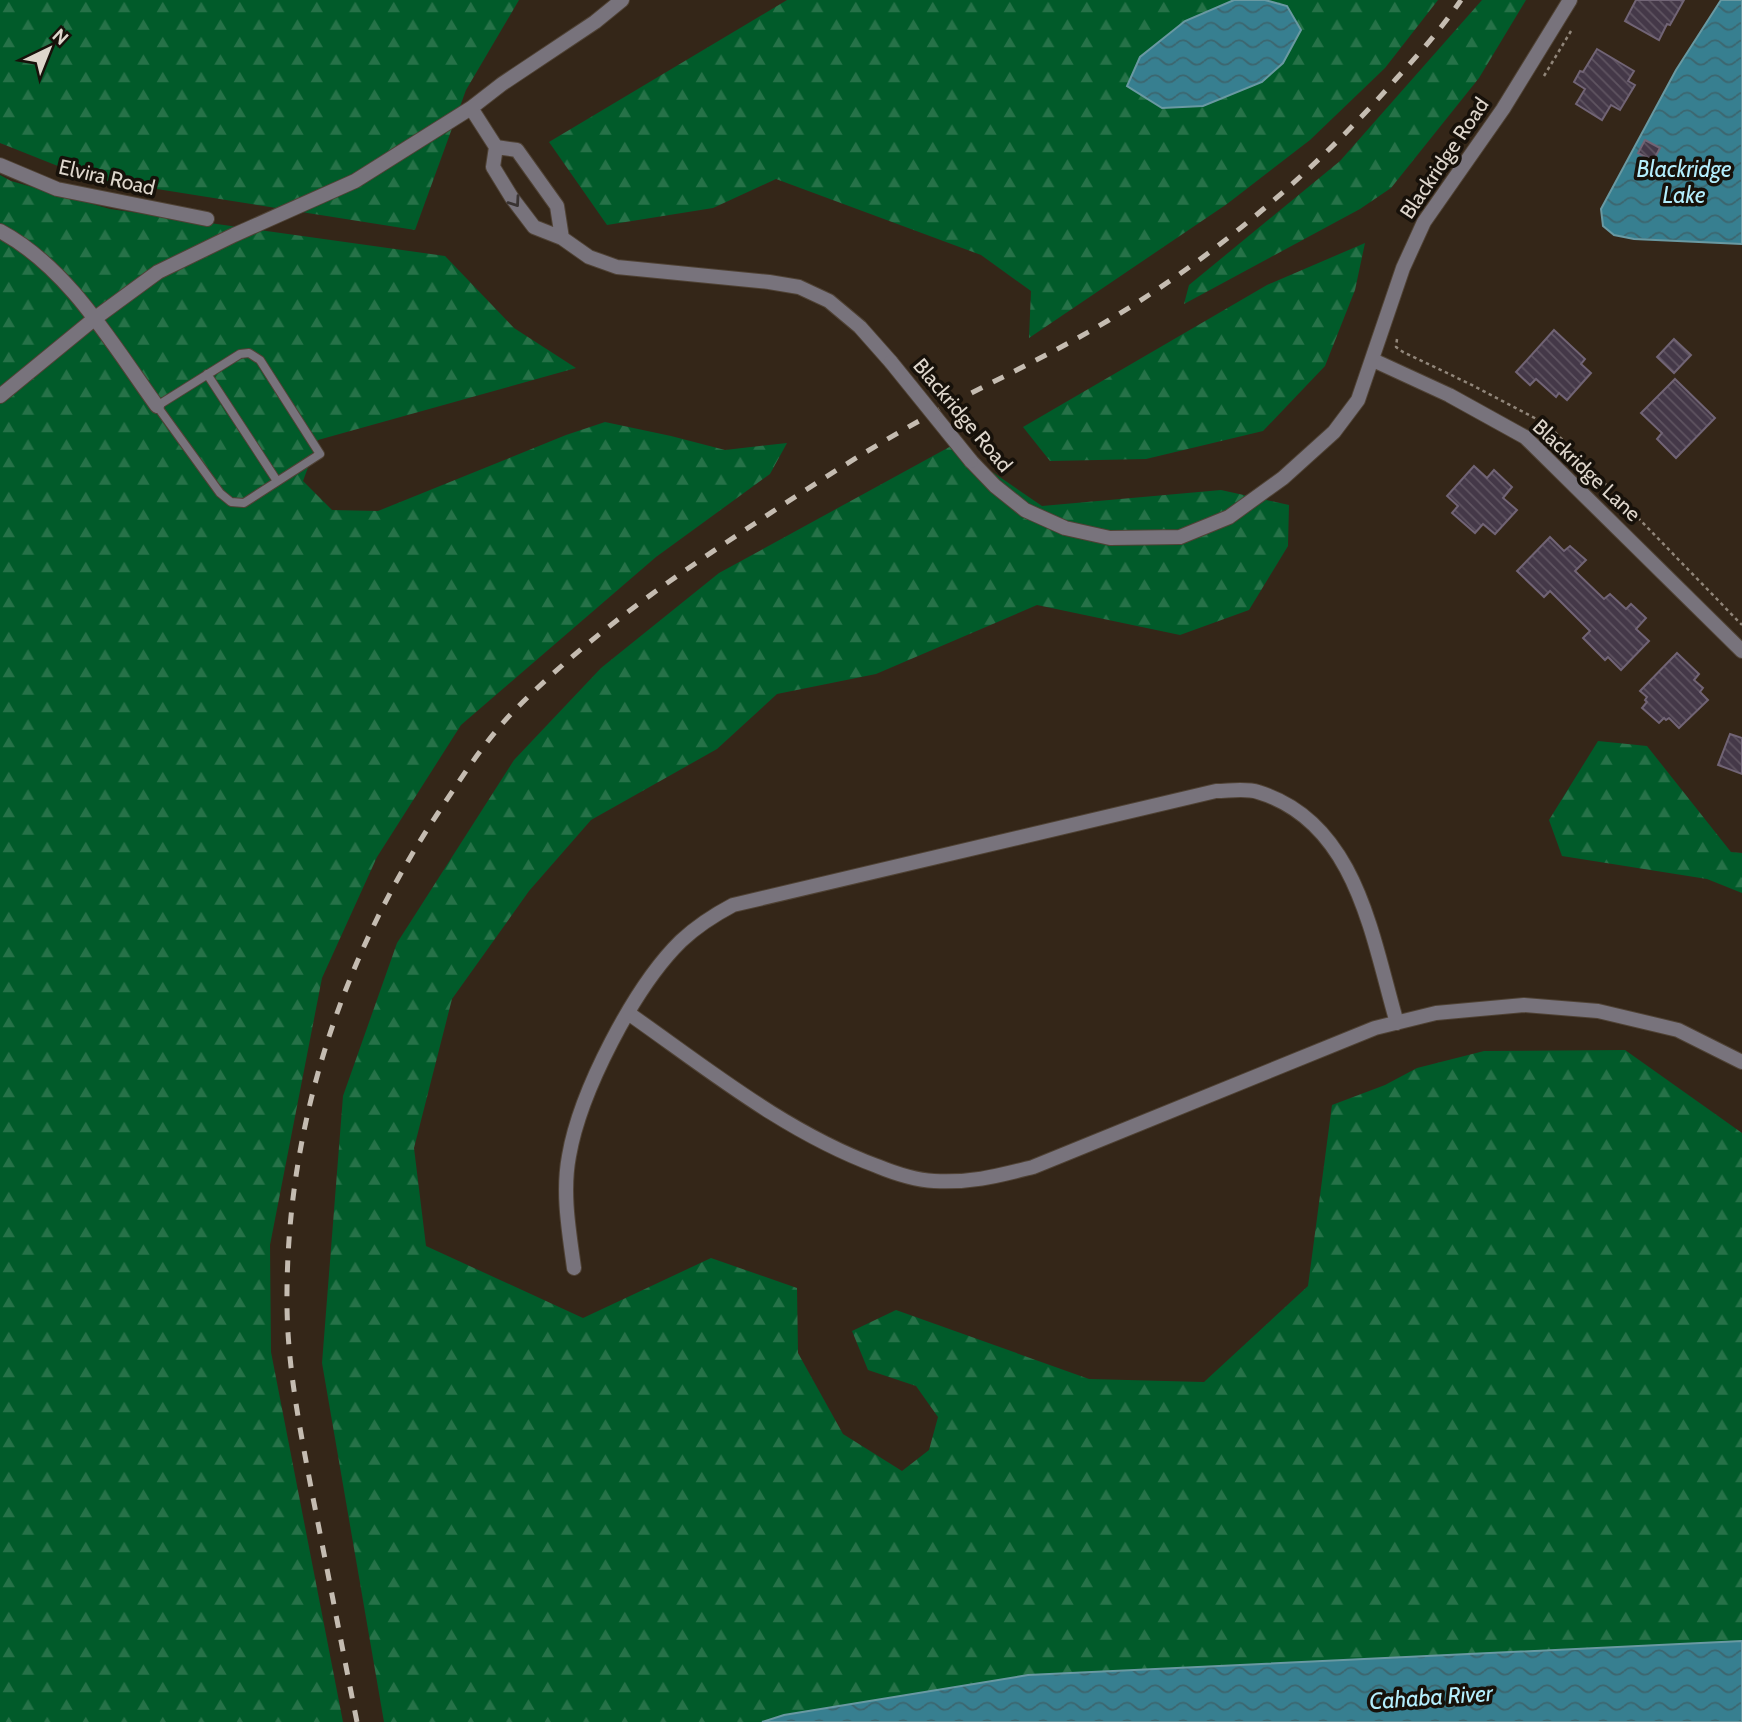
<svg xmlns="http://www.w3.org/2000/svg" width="1742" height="1722" viewBox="0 0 1742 1722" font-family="Cabin,sans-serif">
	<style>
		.forest { fill: url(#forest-firs) }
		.water { fill: url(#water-waves); stroke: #6999a2; stroke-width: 2 }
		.building { fill: url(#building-back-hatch); stroke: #716475; stroke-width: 2 }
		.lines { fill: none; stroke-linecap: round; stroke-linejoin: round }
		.service-casing { stroke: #4f4235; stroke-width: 10 }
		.minor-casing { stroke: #4f4235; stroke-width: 16 }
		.path { stroke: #91867a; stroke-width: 2.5; stroke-dasharray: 3.5 3.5; stroke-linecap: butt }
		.service { stroke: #78737c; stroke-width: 8 }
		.minor { stroke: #78737c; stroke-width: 14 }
		.rail { stroke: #c5bcb1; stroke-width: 5; stroke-dasharray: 12 12; stroke-linecap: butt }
		.minor-bridge-casing { stroke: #4f4235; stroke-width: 16; stroke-linecap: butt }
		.minor-bridge { stroke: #78737c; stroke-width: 14 }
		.oneway { stroke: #393332 }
		.labels { text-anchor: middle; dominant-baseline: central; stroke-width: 7; stroke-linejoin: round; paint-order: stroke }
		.street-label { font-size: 21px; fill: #ded6cc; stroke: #17110a }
		.water-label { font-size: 23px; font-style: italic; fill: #b4eefd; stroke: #17110a }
	</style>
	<defs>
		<pattern id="forest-firs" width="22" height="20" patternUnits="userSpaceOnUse" patternTransform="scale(1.75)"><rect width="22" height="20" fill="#015b2a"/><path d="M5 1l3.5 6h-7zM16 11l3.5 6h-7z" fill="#267248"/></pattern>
		<pattern id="water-waves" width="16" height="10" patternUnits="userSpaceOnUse" patternTransform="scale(1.75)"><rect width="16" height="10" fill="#377f90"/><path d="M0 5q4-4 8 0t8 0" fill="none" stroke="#3c666f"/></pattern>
		<pattern id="building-back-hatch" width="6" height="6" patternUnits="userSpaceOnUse" patternTransform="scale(1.75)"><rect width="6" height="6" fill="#443848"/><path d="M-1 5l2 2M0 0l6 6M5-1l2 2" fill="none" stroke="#5f5461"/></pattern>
	</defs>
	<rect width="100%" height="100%" fill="#342618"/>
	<!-- forest -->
	<path class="forest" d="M0 0H519L466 90 415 230 88 178 0 143Z
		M787 0H1234L1185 21 1287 6 1266 0H1438L1385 68 1310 140 1227 204 1029 338 1031 291 981 255 776 179 713 208 607 225 549 142Z
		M1482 0H1526L1479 78 1391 188 1360 209 1184 304 1189 285 1340 161Z
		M0 175 11 181 110 209 445 256 514 328 576 368 318 440 303 481 332 510 378 511 566 435 605 422 671 436 725 450 787 443 770 474 656 557 461 725 377 857 322 978 270 1245 271 1352 343 1722H0Z
		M1365 243 1355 290 1325 366 1263 431 1146 459 1050 461 1023 427 1267 285Z
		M953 445 1042 506 1221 490 1289 505 1288 546 1249 610 1180 635 1037 605 876 674 777 694 717 749 591 820 529 891 452 999 414 1148 426 1246 583 1318 711 1258 797 1288 798 1353 843 1434 902 1471 929 1450 938 1417 916 1386 868 1370 852 1331 896 1310 1089 1379 1204 1382 1308 1286 1332 1105 1385 1085 1417 1068 1484 1051 1625 1050 1742 1133V1641L1028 1675 784 1715 762 1722H384L322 1363 343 1096 397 943 514 760 601 668 719 573Z
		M1598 741 1647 746 1731 852 1742 853V893L1707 879 1562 856 1549 820Z"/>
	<!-- water -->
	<path class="water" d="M1234 0H1265L1287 6 1301 30 1283 63 1262 82 1203 106 1162 108 1127 86 1140 57 1185 21Z
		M1721 0H1742V244L1634 239 1614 235 1603 226 1601 209 1676 70Z
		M1742 1641V1722H762L784 1715 1028 1675Z"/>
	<!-- building -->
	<path class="building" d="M1636 0H1684L1670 25 1667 24 1659 40 1625 21Z
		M1597 49 1634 71 1628 81 1635 85 1620 110 1611 105 1602 120 1576 104 1585 89 1574 82 1580 71 1583 72Z
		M1645 140 1660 148 1653 161 1638 153Z
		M1554 330 1585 359 1581 364 1591 373 1567 400 1559 393 1556 397 1536 379 1530 385 1516 372Z
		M1674 339 1691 355 1674 373 1657 357Z
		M1675 379 1715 418 1676 458 1657 439 1662 433 1641 413Z
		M1474 466 1487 478 1494 470 1512 487 1503 498 1517 510 1495 534 1483 524 1475 533 1452 513 1458 506 1447 496Z
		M1550 537 1564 551 1570 546 1586 560 1575 571 1604 599 1610 594 1626 609 1631 604 1646 618 1636 629 1649 641 1621 670 1608 657 1605 660 1583 638 1590 631 1550 591 1544 597 1517 571Z
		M1677 653 1699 674 1694 680 1703 688 1700 692 1708 700 1679 728 1669 718 1666 720 1664 718 1659 723 1642 708 1647 702 1645 700 1647 697 1640 691Z
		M1730 734 1742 738V774L1718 765Z"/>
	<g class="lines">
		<defs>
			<path id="service" d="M249 353 260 360 320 454 244 503 231 502 220 493 157 406 240 354Z
				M207 374 277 481"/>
			<path id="minor" d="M471 108 496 147 493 167 512 198 534 227 562 238 589 257 617 267 769 282 799 287 829 301 860 327 891 362
				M496 147 517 150 557 206 562 238
				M0 165 57 189 207 219
				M0 231C69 268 112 344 157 406
				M1373 360 1449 395 1525 437 1742 651
				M0 396 94 319 158 272 234 235 355 181 471 108 502 84 595 22 622 0
				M971 461 995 486 1025 510 1065 528 1110 538 1180 537 1229 517 1283 478 1334 432 1358 400 1403 268 1424 222 1503 109 1570 0
				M628 1013C708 1069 785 1132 877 1166 894 1173 915 1180 934 1181 972 1183 997 1176 1033 1167L1375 1028 1436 1013 1524 1005 1598 1011 1678 1030 1742 1062
				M574 1268C569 1231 562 1193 569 1156 580 1092 634 987 681 941 697 926 714 915 733 905L1216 791C1229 791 1246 788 1258 792 1357 822 1372 938 1397 1023"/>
		</defs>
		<!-- service casing -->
		<use href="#service" class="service-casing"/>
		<!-- minor casing -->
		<use href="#minor" class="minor-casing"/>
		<!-- path -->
		<path class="path" d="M1544 76 1571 31
			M1397 339 1396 347 1403 352 1470 384 1548 425 1742 625"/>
		<!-- service -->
		<use href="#service" class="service"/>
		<!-- minor -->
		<use href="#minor" class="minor"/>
		<!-- rail -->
		<path class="rail" d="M357 1722C342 1647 328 1573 313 1498 301 1434 288 1372 287 1307 285 1131 340 960 438 813 460 780 484 742 512 713 584 639 669 580 754 524 811 486 868 449 928 416 988 383 1051 355 1109 320 1216 256 1314 172 1396 79 1419 54 1442 28 1461 0"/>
		<defs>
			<path id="minor-bridge" d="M891 362 971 461"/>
		</defs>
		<!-- minor-bridge casing -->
		<use href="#minor-bridge" class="minor-bridge-casing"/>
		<!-- minor-bridge -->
		<use href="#minor-bridge" class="minor-bridge"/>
	</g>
	<!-- one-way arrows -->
	<defs><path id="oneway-chevron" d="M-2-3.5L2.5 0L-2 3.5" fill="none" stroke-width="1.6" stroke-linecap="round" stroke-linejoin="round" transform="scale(1.75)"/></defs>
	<use class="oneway" href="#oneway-chevron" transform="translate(515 202) rotate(55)"/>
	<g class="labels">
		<!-- street labels -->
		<g class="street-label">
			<text transform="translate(1444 158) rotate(-56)">Blackridge Road</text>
			<text transform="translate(107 177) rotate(13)">Elvira Road</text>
			<text transform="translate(963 415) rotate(50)">Blackridge Road</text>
			<text transform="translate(1587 470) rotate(43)">Blackridge Lane</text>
		</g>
		<!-- water labels -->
		<g class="water-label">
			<text x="1684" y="169">Blackridge<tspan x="1684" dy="26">Lake</tspan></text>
			<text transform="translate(1431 1697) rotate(-4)">Cahaba River</text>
		</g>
	</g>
	<!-- north arrow -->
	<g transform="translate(49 49) rotate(43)" stroke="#17110a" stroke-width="5" paint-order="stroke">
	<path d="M0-5L12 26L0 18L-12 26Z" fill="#ded6cc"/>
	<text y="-10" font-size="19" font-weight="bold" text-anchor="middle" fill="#ded6cc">N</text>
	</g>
</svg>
